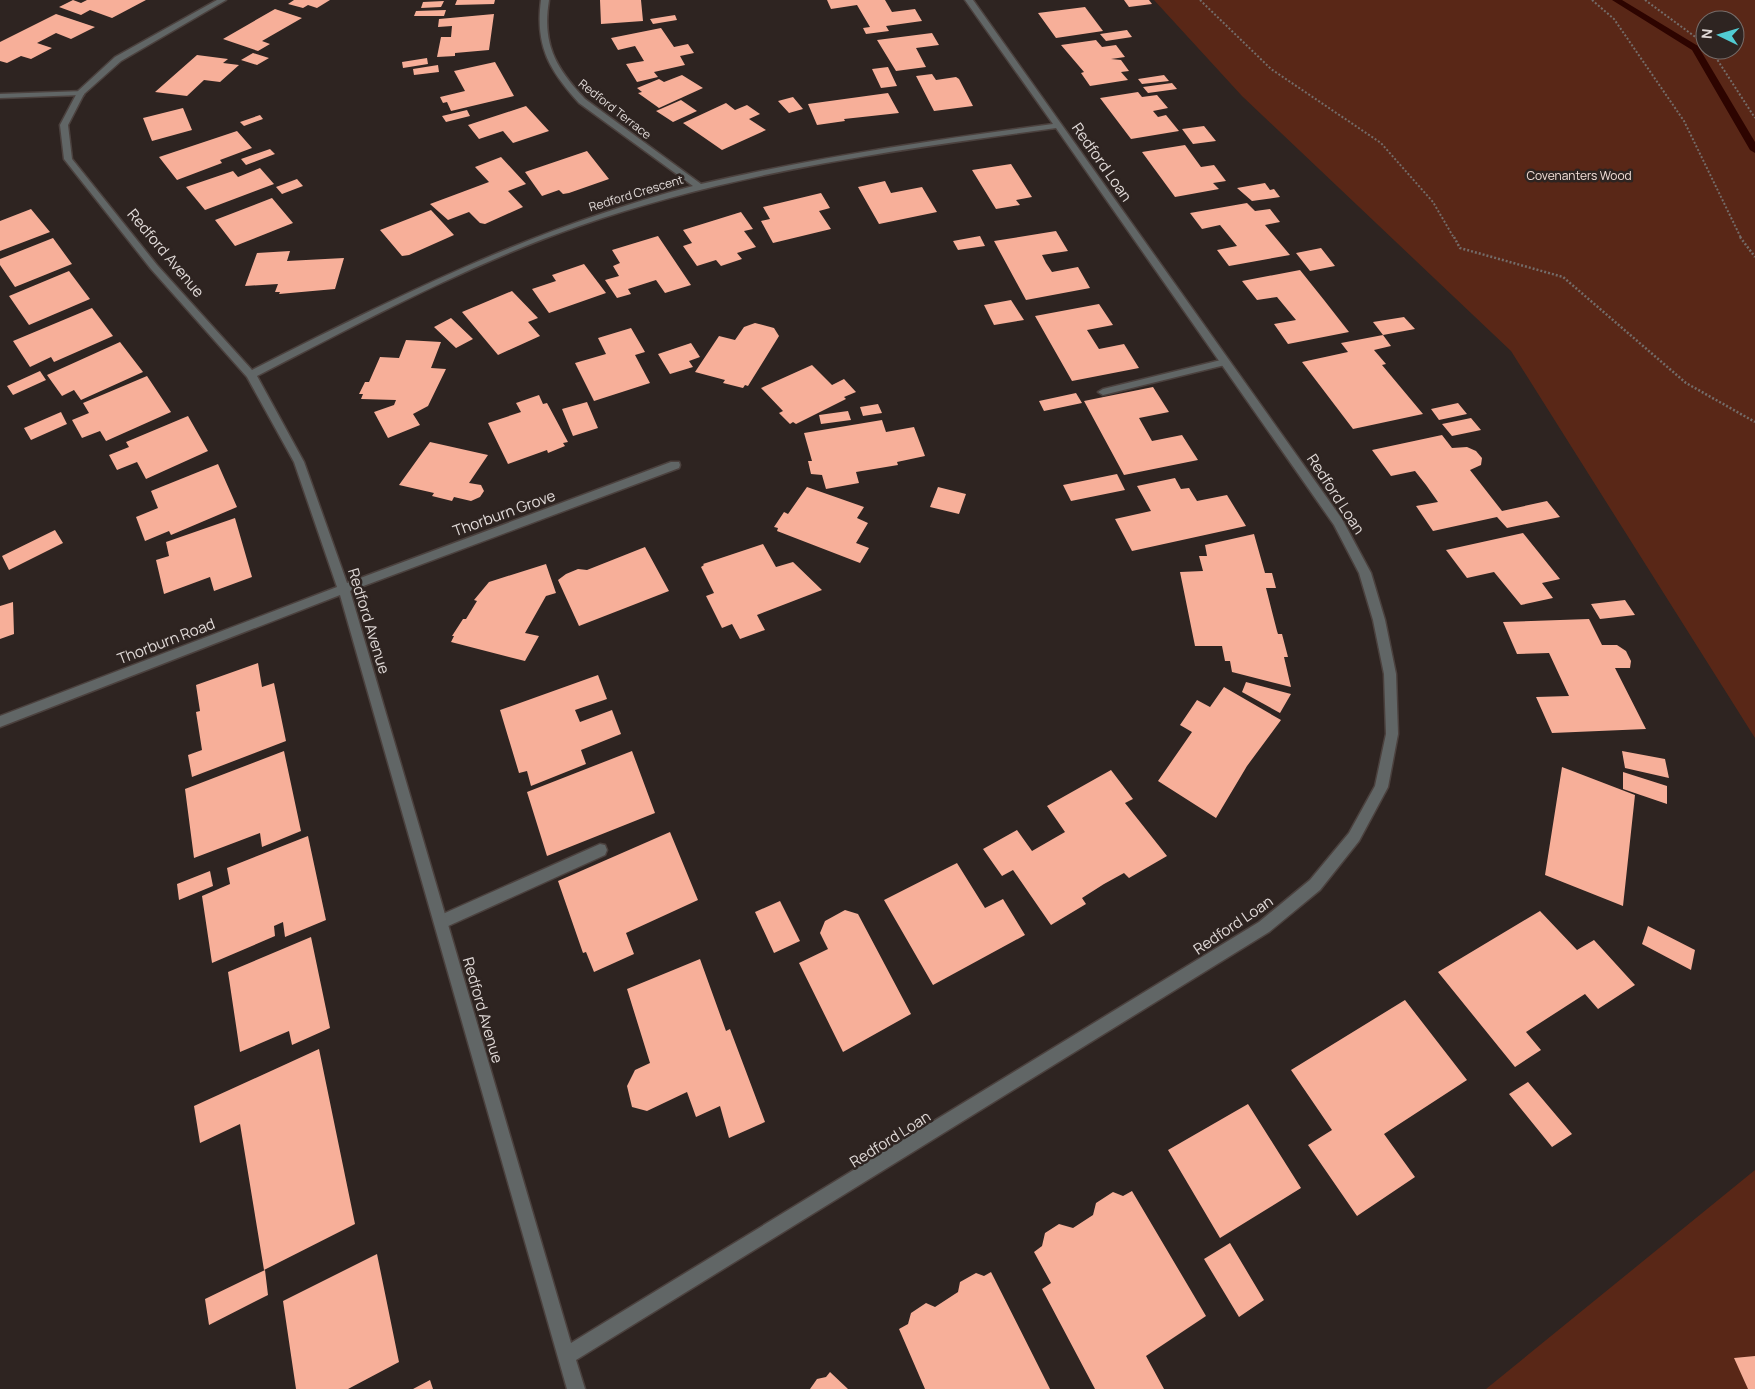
<svg xmlns="http://www.w3.org/2000/svg" width="1755" height="1389" viewBox="0 0 1755 1389" font-family="Manrope,sans-serif">
	<style>
		.green { fill: #592717; fill-rule: evenodd }
		.lines { fill: none; stroke-linecap: round; stroke-linejoin: round }
		.stream { fill: #2d0400; fill-rule: evenodd }
		.building { fill: #f7af99 }
		.service-casing { stroke: #4b413e; stroke-width: 3 }
		.minor-casing { stroke: #4b413e; stroke-width: 3 }
		.path-far1 { stroke: #746c69; stroke-width: 2; stroke-dasharray: 2 2; stroke-linecap: butt }
		.path { stroke: #746c69; stroke-width: 2.5; stroke-dasharray: 2 2; stroke-linecap: butt }
		.service { fill: #616666; fill-rule: evenodd }
		.minor { fill: #616666; fill-rule: evenodd }
		.labels { text-anchor: middle; dominant-baseline: central; stroke-width: 5; stroke-linejoin: round; paint-order: stroke }
		.far-street-label { font-size: 12px; fill: #e1dad8; stroke: #2e2421 }
		.far-park-label { font-size: 12px; fill: #f4e0d9; stroke: #2e2421 }
		.street-label { font-size: 15px; fill: #e1dad8; stroke: #2e2421 }
	</style>
	<rect width="100%" height="100%" fill="#2e2421"/>
	<!-- green -->
	<path class="green" d="M1154 0H1755V738L1511 351 1242 96ZM1705 20H1735V50H1705Z
		M1755 1170V1389H1486Z"/>
	<g class="lines">
		<!-- stream -->
		<path class="stream" d="M1612 0H1622L1698 46 1755 142V153L1750 150 1692 50Z"/>
	</g>
	<!-- building -->
	<path class="building" d="M73 0 81 3 87 0H146L112 18 90 10 81 15 59 7Z
		M294 0H330L317 8 308 5 303 8 288 4Z
		M457 0H495L494 4 455 5Z
		M600 0H641L643 21 601 24Z
		M827 0H885L892 12 915 9 922 21 886 26 889 31 866 34 863 28 870 27 857 5 831 9Z
		M1124 0H1149L1152 4 1129 7Z
		M444 1 441 7 421 8 423 2Z
		M1085 7 1103 31 1056 38 1038 13Z
		M275 9 302 18 262 41 270 44 258 51 223 39Z
		M446 10 444 16H414L416 11Z
		M56 14 95 27 71 39 56 33 37 43 52 48 31 59 21 56 7 63 0 61V42Z
		M494 14 489 50 455 53V56L437 57 441 37H451L452 26 438 27 439 19Z
		M675 15 677 20 653 24 650 19Z
		M661 28 674 47 688 44 694 53 680 56 685 65 654 72 658 77 637 82 626 64 644 61 635 46 618 50 611 38Z
		M1127 30 1132 37 1106 41 1100 34Z
		M932 33 939 45 916 48 926 67 896 71 877 40Z
		M1096 40 1102 47 1116 45 1125 57 1111 59 1121 60 1129 71 1121 72 1128 80 1090 86 1081 73 1084 72 1061 45Z
		M253 53 269 58 257 65 241 60Z
		M197 55 228 59 223 63 239 65 220 82 204 80 187 96 155 92Z
		M427 58 428 64 403 68 402 62Z
		M495 62 514 96 451 111 447 102 443 103 440 97 465 91 454 71Z
		M438 65 439 72 414 75 413 69Z
		M888 67 897 86 881 88 872 69Z
		M932 74 936 80 956 77 959 79 973 106 934 111 916 76Z
		M682 75 703 88 659 108 638 93 642 92 637 88 659 79 664 82Z
		M1164 75 1169 81 1142 84 1138 79Z
		M1172 83 1177 89 1148 93 1143 87Z
		M1138 92 1142 97 1157 95 1168 108 1153 111 1158 117 1166 115 1179 131 1131 139 1100 98Z
		M888 93 899 113 844 119 845 121 817 125 808 104Z
		M793 97 803 109 789 113 778 101Z
		M681 100 697 111 673 122 656 111Z
		M726 103 735 110 747 105 760 114 749 119 766 130 722 150 683 123Z
		M526 106 549 131 513 143 503 131 479 139 468 125Z
		M183 108 192 130 152 141 143 118Z
		M467 110 470 116 446 122 442 116Z
		M260 115 263 119 244 126 240 122Z
		M1204 126 1216 141 1193 144 1182 129Z
		M237 131 252 148 220 160 222 163 177 180 159 157Z
		M1185 145 1201 167 1214 165 1226 181 1213 183 1219 189 1175 197 1142 152Z
		M270 149 275 154 246 165 241 159Z
		M587 151 609 179 569 193 563 194 559 190 542 196 525 172Z
		M501 157 526 184 508 191 523 207 485 224 480 223 469 212 448 220 430 204 489 182 475 167Z
		M1011 164 1032 197 1016 200 1020 205 996 209 972 170Z
		M260 168 274 184 205 210 186 187 233 171 238 177Z
		M297 179 303 186 282 194 276 187Z
		M885 181 891 193 922 187 937 212 879 224 858 187Z
		M1265 183 1270 190 1274 189 1280 197 1252 201 1237 188Z
		M821 193 830 208 819 211 831 229 773 243 761 221 770 219 763 207Z
		M272 198 293 223 235 246 215 220Z
		M1247 203 1255 211 1270 209 1280 222 1265 225 1290 255 1229 266 1217 250 1237 246 1220 225 1202 229 1190 213Z
		M31 209 50 232 0 251V221Z
		M431 210 454 235 409 255 402 256 380 230Z
		M741 212 753 229 744 231 756 247 737 253 742 259 721 266 716 260 697 266 683 246 692 243 683 230Z
		M1056 231 1068 251 1042 255 1046 263 1052 272 1078 267 1090 288 1026 300 994 241Z
		M658 236 691 285 665 293 656 280 628 289 631 294 617 298 605 280 619 276 613 266 620 263 612 250Z
		M980 236 985 246 958 250 953 241Z
		M53 238 72 264 15 287 0 265V259Z
		M1321 248 1335 266 1310 271 1296 253Z
		M290 251 287 261 344 258 335 289 279 294 280 292H275L278 284 245 286 257 253Z
		M584 264 606 293 549 313 532 289 556 281 552 275Z
		M1300 270 1324 300 1349 332 1288 344 1274 324 1296 320 1277 297 1257 300 1242 281Z
		M69 271 90 299 29 325 9 296Z
		M512 291 538 318 528 322 540 336 498 355 462 312Z
		M1011 300 1024 320 994 325 984 305Z
		M1099 304 1113 325 1087 330 1099 349 1124 344 1139 368 1072 381 1035 316Z
		M92 308 113 336 54 362 51 357 30 367 13 341Z
		M1404 317 1415 329 1383 335 1373 322Z
		M451 318 473 339 456 348 434 327Z
		M755 323 774 328 779 336 748 386 745 385 743 388 723 383 725 380 695 372 719 336 735 340 744 327Z
		M631 328 645 352 635 355 650 383 594 401 575 363 606 354 598 338Z
		M1383 335 1391 346 1374 350 1386 364 1382 365 1423 414 1353 429 1302 362 1348 352 1341 343Z
		M406 340 441 342 431 368 446 369 428 406 413 414 420 425 388 438 374 412 394 405 396 400 361 399 363 394H359L365 382H369L380 357 399 358Z
		M120 342 143 372 81 400 74 390 62 396 47 375Z
		M691 343 700 357 689 361 693 367 670 374 658 354Z
		M812 365 832 385 844 379 856 392 844 397 846 399 796 424 793 422 790 424 779 413 783 411 761 388Z
		M40 371 46 380 13 395 7 386Z
		M147 376 171 412 106 441 100 431 82 438 72 420 89 413 83 403Z
		M1153 387 1169 412 1139 418 1152 441 1182 435 1198 460 1124 475 1084 401Z
		M1076 393 1082 403 1044 411 1039 401Z
		M539 395 543 404 547 403 568 442 563 443 565 446 548 453 547 450 508 464 488 423 521 412 516 403Z
		M587 402 598 428 573 436 562 409Z
		M1458 403 1467 414 1439 420 1431 409Z
		M878 404 882 413 863 416 860 407Z
		M848 411 851 420 821 424 819 415Z
		M61 412 67 424 31 440 24 428Z
		M188 416 208 451 146 479 137 462 117 470 109 455 129 447 126 442Z
		M1471 418 1481 430 1452 436 1442 424Z
		M882 420 886 432 914 427 925 456 897 462 898 465 856 472 859 483 826 489 822 475 811 474 808 461H812L804 433Z
		M1442 435 1452 448 1467 447 1476 451 1482 458 1481 465 1470 470 1502 511 1547 501 1560 517 1507 528 1497 517 1433 531 1416 506 1438 502 1426 485 1415 471 1391 476 1372 450Z
		M430 442 488 455 469 483 481 485 484 491 480 497 471 501 454 497 452 501 432 496 434 493 399 485Z
		M218 464 237 507 171 535 169 531 145 541 136 517 158 508 151 491Z
		M1117 474 1125 490 1071 501 1063 485Z
		M1175 478 1181 489 1189 488 1197 501 1227 495 1246 526 1132 551 1115 519 1151 511 1137 486Z
		M807 487 864 507 857 518 868 523 856 543 869 548 860 563 777 531 778 528 774 527 784 512 788 514Z
		M938 487 966 494 959 514 930 507Z
		M235 518 252 577 214 591 210 577 164 594 156 560 169 556 166 542Z
		M55 530 63 543 9 570 2 556Z
		M1523 533 1560 579 1542 583 1553 598 1521 605 1494 572 1467 578 1446 550Z
		M1254 534 1265 573H1272L1276 588H1266L1277 631 1278 634H1282L1288 657H1284L1291 687 1232 672 1230 661H1225L1222 646H1195L1180 572 1203 571 1199 556H1207L1205 545Z
		M763 544 776 567 793 562 822 590 757 615 765 630 740 639 732 624 722 628 706 596 714 593 701 567 704 565 703 564Z
		M645 547 669 591 579 626 558 580 566 574 578 569 587 570Z
		M546 564 556 593 546 596 525 633 539 636 525 661 451 642 454 636H452L463 619H466L477 601 474 600 489 582Z
		M1625 600 1635 615 1600 619 1591 604Z
		M13 602 14 634 0 639V606Z
		M1589 619 1602 645H1617L1626 651 1631 661 1630 668H1615L1646 729 1552 733 1536 697 1569 696 1549 653 1517 654 1503 622Z
		M258 663 262 687 274 683 286 741 192 777 188 755 202 750 196 712 200 711 196 685Z
		M598 675 607 699 575 710 580 722 612 710 621 734 581 750 586 764 531 786 527 771 519 773 500 710Z
		M1246 682 1291 694 1280 713 1242 692Z
		M1224 687 1281 720 1247 766 1216 818 1158 781 1192 732 1180 725 1197 700 1210 707Z
		M284 751 301 831 262 847 260 833 194 858 185 789Z
		M632 751 655 813 547 856 527 792Z
		M1622 751 1665 759 1669 778 1625 768Z
		M1562 767 1635 795 1623 906 1545 875Z
		M1111 770 1133 799 1125 803 1167 856 1129 878 1124 873 1104 884 1082 898 1086 904 1051 925 1013 870 1002 876 983 849 1017 830 1032 851 1065 832 1047 806Z
		M1623 772 1667 786V804L1623 789Z
		M670 832 698 900 626 933 634 954 594 972 586 952 583 953 558 881Z
		M308 836 326 920 285 937 283 922 274 926 275 936 212 963 202 896 230 884 227 868Z
		M957 863 985 908 1003 899 1025 935 933 985 884 900Z
		M210 871 213 886 179 900 177 884Z
		M780 901 800 941 774 953 755 912Z
		M845 910 858 914 911 1014 843 1052 799 963 828 949 820 933 825 921Z
		M1540 911 1577 950 1594 940 1635 985 1598 1009 1585 994 1526 1032 1541 1050 1515 1067 1438 972Z
		M1648 926 1695 950 1691 970 1642 944Z
		M311 937 330 1028 292 1045 289 1031 240 1052 228 972Z
		M700 959 726 1031 730 1029 765 1122 729 1138 720 1106 696 1117 687 1092 647 1111 632 1107 627 1086 635 1070 650 1063 627 989Z
		M1405 1000 1467 1080 1384 1134 1415 1177 1357 1216 1308 1145 1332 1130 1291 1070Z
		M319 1049 355 1224 264 1270 240 1124 200 1143 194 1106Z
		M1528 1082 1572 1134 1552 1147 1509 1094Z
		M1248 1104 1301 1188 1220 1238 1168 1150Z
		M1132 1191 1206 1316 1146 1356 1164 1389H1095L1042 1289 1051 1283 1034 1252 1042 1246 1045 1233 1059 1224 1073 1228 1093 1215 1096 1203 1113 1192 1123 1196Z
		M1230 1243 1264 1300 1239 1317 1204 1259Z
		M377 1254 399 1362 348 1389H296L283 1301Z
		M265 1270 268 1295 209 1325 205 1299Z
		M991 1272 1050 1389H925L899 1329 908 1324 911 1313 926 1303 935 1307 958 1292 960 1282 976 1273 984 1276Z
		M1755 1356V1389H1748L1734 1358Z
		M830 1372 848 1389H810L817 1379 826 1377Z
		M430 1380 433 1389H413Z"/>
	<g class="lines">
		<defs>
			<path id="service" d="M84 91V95H81L0 98V94Z
				M1225 359 1230 362 1229 364 1103 395 1098 392 1103 389Z
				M600 844 605 845 607 850 605 855 446 927 441 929 436 927 434 922 436 917Z"/>
			<path id="minor" d="M217 0H226L121 61 84 94 68 125 72 159 157 265 252 370C398 296 533 228 693 186L579 103C549 70 535 46 541 0H549C542 44 555 67 585 99L701 184C817 157 934 140 1053 124L965 0H973L1342 519 1371 573 1385 620 1396 674 1398 734 1388 787 1359 841 1320 890 1269 932 576 1360 585 1389H567L340 595 0 727V716L337 587 294 462 247 377 151 269 64 159 60 125 78 91 115 57ZM1056 128 1334 525 1359 573 1373 620 1384 674 1386 734 1375 786 1349 833 1310 880 1259 922 571 1343 350 591 679 468 680 465 679 462H671L347 583 304 462 257 376C362 322 467 265 579 226 733 172 895 150 1056 128Z"/>
		</defs>
		<!-- service casing -->
		<use href="#service" class="service-casing"/>
		<!-- minor casing -->
		<use href="#minor" class="minor-casing"/>
		<!-- path-far1 -->
		<path class="path-far1" d="M1200 0 1271 69 1381 143 1433 202 1454 238
			M1592 0 1614 19 1684 121 1741 238
			M1645 0 1705 44
			M1711 50 1755 118"/>
		<!-- path -->
		<path class="path" d="M1454 237 1460 248 1563 277 1686 383 1755 422
			M1740 237 1755 257"/>
		<!-- service -->
		<use href="#service" class="service"/>
		<!-- minor -->
		<use href="#minor" class="minor"/>
	</g>
	<g class="labels">
		<!-- far-street labels -->
		<g class="far-street-label">
			<text transform="translate(615 109) rotate(38)">Redford Terrace</text>
			<text transform="translate(636 193) rotate(-17)">Redford Crescent</text>
		</g>
		<!-- far-park labels -->
		<g class="far-park-label">
			<text x="1579" y="175">Covenanters Wood</text>
		</g>
		<!-- street labels -->
		<g class="street-label">
			<text transform="translate(1102 162) rotate(55)">Redford Loan</text>
			<text transform="translate(166 253) rotate(50)">Redford Avenue</text>
			<text transform="translate(1336 494) rotate(57)">Redford Loan</text>
			<text transform="translate(504 513) rotate(-20)">Thorburn Grove</text>
			<text transform="translate(369 621) rotate(73)">Redford Avenue</text>
			<text transform="translate(166 641) rotate(-21)">Thorburn Road</text>
			<text transform="translate(1233 925) rotate(-34)">Redford Loan</text>
			<text transform="translate(483 1010) rotate(74)">Redford Avenue</text>
			<text transform="translate(890 1139) rotate(-32)">Redford Loan</text>
		</g>
	</g>
	<!-- north arrow -->
	<g transform="translate(1720 35) rotate(275)"><circle r="24" fill="#2e2421" stroke="#766d6a"/>
	<path d="M0-4L9 19L0 12L-9 19Z" fill="#51ccd3"/>
	<text y="-8" font-size="14" font-weight="bold" text-anchor="middle" fill="#e1dad8">N</text>
	</g>
</svg>
